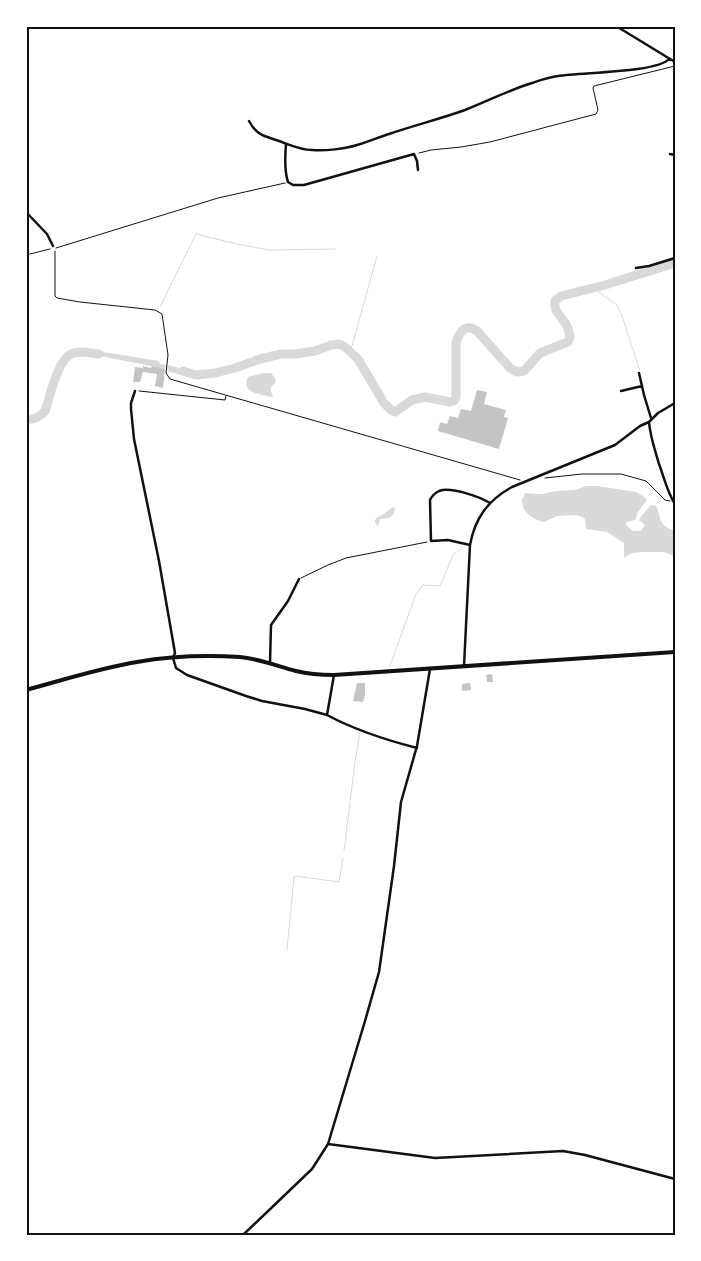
<svg xmlns="http://www.w3.org/2000/svg" width="701" height="1261" viewBox="0 0 701 1261" font-family="Overpass,sans-serif">
	<style>
		.water { fill: #d9d9d9 }
		.lines { fill: none; stroke-linecap: round; stroke-linejoin: round }
		.stream { stroke: #d9d9d9; stroke-width: 1 }
		.river { stroke: #d9d9d9; stroke-width: 9 }
		.building { fill: #c4c4c4 }
		.path { stroke: #111; stroke-width: 1 }
		.minor { stroke: #111; stroke-width: 2.5 }
		.secondary { stroke: #111; stroke-width: 4 }
		.neatline { fill: none; stroke: #111; stroke-width: 2 }
	</style>
	<rect width="100%" height="100%" fill="#fff"/>
	<!-- water -->
	<path class="water" d="M86 350 116 354 159 361 160 364 166 365 165 369 101 356 87 355Z
		M168 365 193 372 191 378 171 372H168L169 370 167 369Z
		M263 373H271L276 380 275 383C270 387 270 390 273 396L271 397C259 394 241 393 248 377Z
		M586 486H597L636 492 642 495 647 500 638 512 635 520 626 522V525L633 531H641L645 525 639 520 642 515 651 505 656 506C660 513 659 521 664 525 666 528 671 529 675 531V556L663 552H642L632 553 624 558V543L607 532 586 529 585 519 580 516 575 515 557 516 544 522C534 520 521 512 522 500 522 499 525 494 525 493L536 494H543L556 491 575 490Z
		M393 507 395 508C393 519 389 518 380 519L378 526 376 524 375 521 376 518 384 514Z"/>
	<g class="lines">
		<!-- stream -->
		<path class="stream" d="M593 288 617 305 622 316 640 371
			M160 307 196 234 237 244 269 250 335 249
			M349 351 352 346 377 256
			M390 666 416 594 423 585 440 586 453 555 463 547
			M344 851 355 762 360 733
			M287 950 294 877 296 876 339 882 343 858"/>
		<!-- river -->
		<path class="river" d="M183 371 196 375 215 373 235 368 260 359 281 354H295L315 351 331 345 339 344 345 347 358 359 384 403 391 410 395 412 412 400 425 397 450 402 454 401 456 397V343C459 332 465 323 477 331L510 368 517 372 524 371 540 353 568 342 570 336C569 332 568 327 566 324 561 316 553 311 555 301L561 296 605 285 675 263
			M26 419C34 420 40 417 45 411 50 397 57 361 71 354 79 350 90 353 99 354"/>
	</g>
	<!-- building -->
	<path class="building" d="M143 366 151 368 152 366 158 367 165 369 163 388 155 386 157 374 143 372 140 382H133L135 367 143 368Z
		M477 390 487 392 484 404 506 410 504 417 508 418 499 449 438 431 440 422 447 424 450 416 458 418 461 409 471 411Z
		M492 674 493 682H487L486 675Z
		M357 683H365V695L363 702 353 701Z
		M470 683 471 690 462 691V684Z"/>
	<g class="lines">
		<!-- path -->
		<path class="path" d="M419 153 431 150 461 147 490 142 596 114 598 110 593 88 594 86 675 66
			M56 248 218 198 285 183
			M55 251V296L57 298 80 302 155 310 162 314 168 355 166 373 170 379 520 480
			M26 255 50 249
			M139 391 225 400 226 396
			M545 478 582 474H621L646 481 665 500 670 501
			M301 578 328 565 346 558 427 542"/>
		<!-- minor -->
		<path class="minor" d="M616 26 675 62
			M249 121C257 136 265 136 279 141 290 145 301 150 312 150 325 151 345 149 357 145 368 142 379 137 389 134 415 125 440 119 465 110 488 101 509 90 532 83 541 80 549 77 558 76 580 72 656 73 669 59
			M286 144C285 156 284 170 288 182L293 185H304L414 154 417 161 418 170
			M670 154 675 155
			M26 212 47 234 53 246
			M636 268 649 266 675 258
			M639 373 644 395 651 418
			M135 391 131 403V409L134 439 159 561 175 653 173 658 176 668 187 675 246 696 262 701 305 709 327 715
			M621 391 642 386
			M649 422C650 436 655 450 659 464 664 477 667 492 675 504
			M470 545 448 540 431 541 430 500C432 496 435 493 439 491 450 486 480 497 490 503
			M270 663 271 625 288 601 299 579
			M464 666 470 545C475 518 488 500 512 487L615 445 640 426 649 422 658 413 675 403
			M334 675 327 715C355 730 386 740 417 748
			M328 1144 435 1158 563 1151 585 1155 675 1179
			M243 1235 312 1169 328 1144 365 1021 379 972 394 866 401 802 417 746 430 669"/>
		<!-- secondary -->
		<path class="secondary" d="M26 690C63 680 100 668 137 662 171 656 207 655 240 657 260 659 277 666 296 671 308 674 321 675 334 675L675 652"/>
	</g>
	<!-- border -->
	<rect width="701" height="1261" fill="none" stroke="#ffffff" stroke-width="55"/>
	<rect x="28" y="28" width="646" height="1206" class="neatline"/>
</svg>
